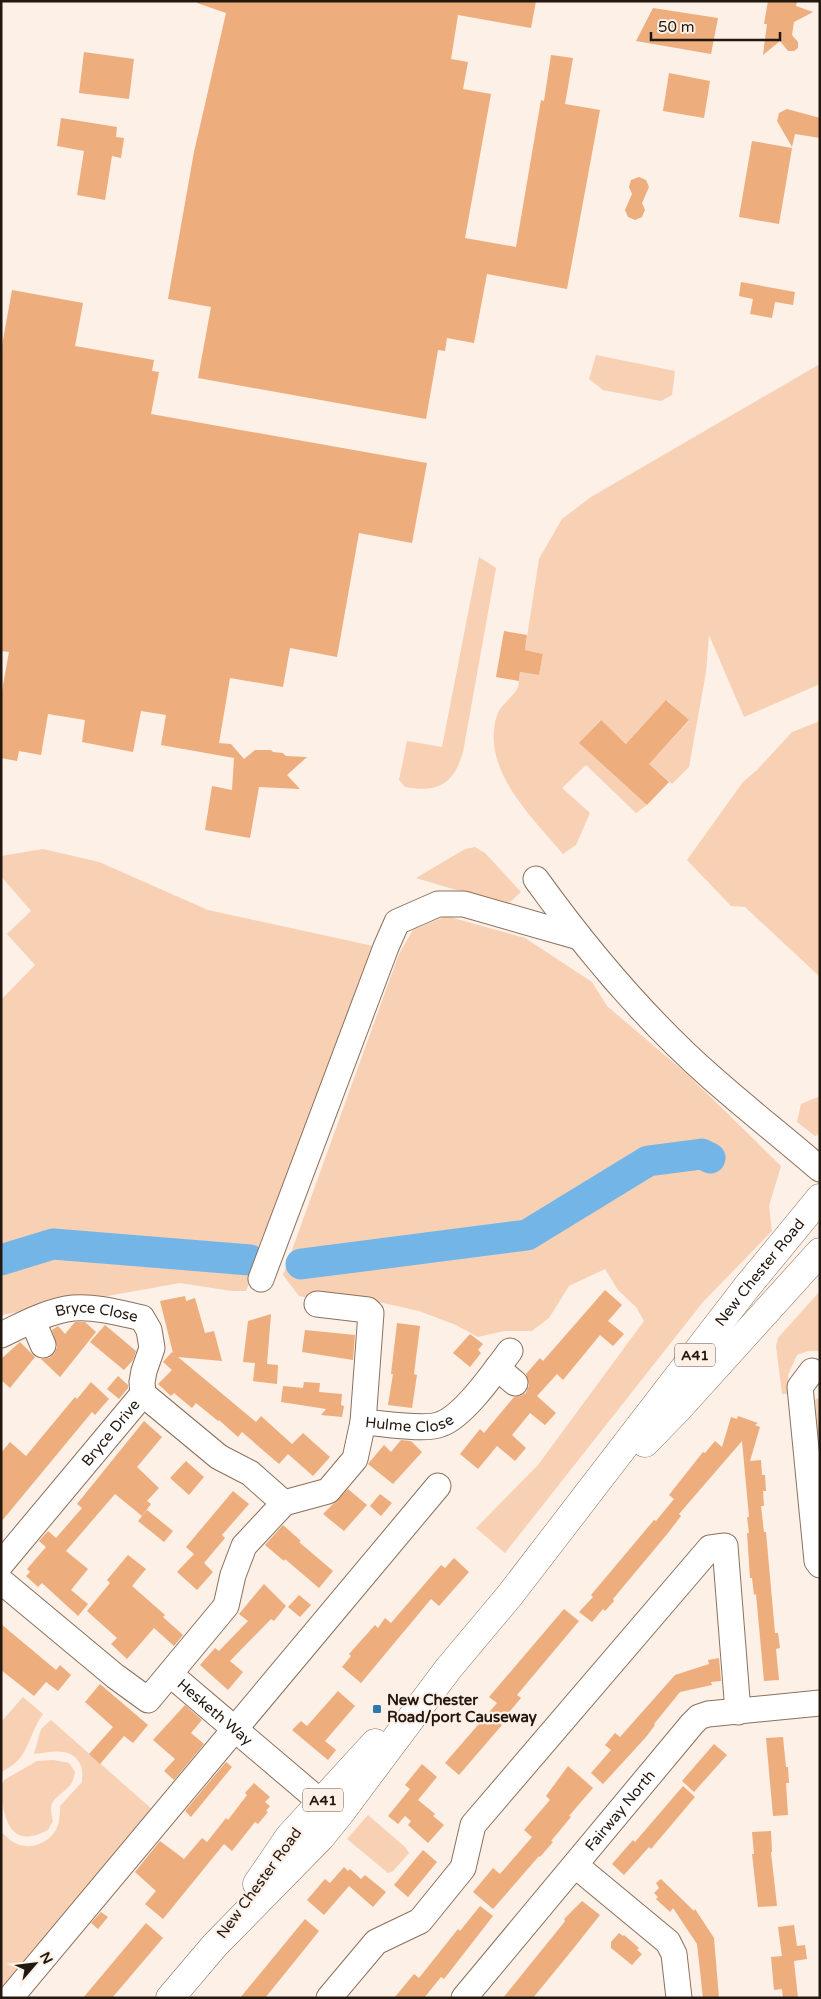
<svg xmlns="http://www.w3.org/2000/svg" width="821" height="1999" viewBox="0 0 821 1999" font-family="'Varela Round',sans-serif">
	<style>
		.green { fill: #f8d0b4 }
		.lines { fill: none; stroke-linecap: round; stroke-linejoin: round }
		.river { stroke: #73b5e7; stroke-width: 31 }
		.building { fill: #edad7d }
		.minor-casing { stroke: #8b705c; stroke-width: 27 }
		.highway-casing { stroke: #8b705c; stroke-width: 29 }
		.minor { stroke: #fff; stroke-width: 25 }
		.highway { stroke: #fff; stroke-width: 28 }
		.poi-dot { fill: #2e79ac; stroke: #fcf0e7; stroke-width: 2 }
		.labels { text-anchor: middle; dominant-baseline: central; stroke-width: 4.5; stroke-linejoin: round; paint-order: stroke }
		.shield { fill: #fcf0e7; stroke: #645950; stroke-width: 1 }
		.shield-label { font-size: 14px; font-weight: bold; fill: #231810 }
		.street-label { font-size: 15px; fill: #231810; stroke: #fcf0e7 }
		.poi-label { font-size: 15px; font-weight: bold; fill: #231810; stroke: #fcf0e7; text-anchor: start }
	</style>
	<rect width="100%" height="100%" fill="#fcf0e7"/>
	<!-- green -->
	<path class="green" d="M596 355 675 371 672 395 661 401 603 390 589 379Z
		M820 364V684L744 717 709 635 706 672 689 767 672 784 641 757 657 755 689 721 667 700 636 733 629 746 600 720 580 743 647 805 636 813 586 765 562 788 590 813 576 845 563 854C532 817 480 769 497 715 501 704 514 697 518 687 519 682 520 676 520 672L539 675 543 654 525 650 539 559 562 519 591 497Z
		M479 557 496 568 463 752C454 784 438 793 405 787L399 780 407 741 442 747Z
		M820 721V977L745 907 731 906 687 860 743 782 757 770 792 732Z
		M475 847 485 853 521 892 507 905 416 878 465 849Z
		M43 849 99 862 208 910 373 946 246 1291H232L180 1283 1 1315V1000L35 965 7 934 31 911 1 876V856Z
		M446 916 525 938 592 982 607 1006 688 1075 781 1166 769 1206 772 1231 703 1302 505 1553 476 1528 538 1465 644 1321 636 1307 618 1290 605 1269 569 1286 549 1318 532 1331H504L478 1337 456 1325 419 1311 379 1302 328 1301 299 1296 283 1275 399 954 413 930Z
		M820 1096V1134L815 1136 797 1122 801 1104Z
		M820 1291V1351H808L797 1355 788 1375 789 1394H782L776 1346 778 1338Z
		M820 1397V1453L815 1400Z
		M23 1697 43 1714C26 1738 31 1758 1 1772V1722Z
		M51 1720 154 1811 1 1994V1832C7 1837 12 1843 20 1845 37 1850 56 1838 59 1821 60 1816 60 1811 60 1806L82 1782C82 1777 83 1770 81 1766 73 1746 51 1752 34 1754L41 1729Z
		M54 1760 69 1763 75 1772C74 1776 73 1781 71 1784 59 1799 46 1797 53 1821L48 1830C21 1844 9 1835 3 1807 1 1799 0 1788 4 1780L37 1761Z
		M368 1815 405 1847 409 1853 393 1871 388 1873 347 1839Z"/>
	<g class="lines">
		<!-- river -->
		<path class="river" d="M1 1260 53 1244 250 1260
			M301 1264 527 1235 648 1161 702 1154 710 1158"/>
	</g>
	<!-- building -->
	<path class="building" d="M197 1H536L531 28 458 15 451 59 468 62 463 89 491 94 465 238 516 247 541 100 544 101 551 55 573 58 565 104 600 110 567 289 487 274 474 343 447 338 445 351 438 350 426 419 198 378 211 307 168 299 194 152 226 13 197 3Z
		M768 1H797L796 6 813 12 794 22 792 35 798 42V48L794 51H788L780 41 763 55 767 24H764Z
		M653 8 718 18 711 54 636 41Z
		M84 52 134 59 129 99 79 93Z
		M669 73 710 81 704 118 663 111Z
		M787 109 820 118V138L795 134 792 147 777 121 779 113Z
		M61 118 117 127 116 137 124 138 121 158 112 156 105 200 77 195 84 151 57 146Z
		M752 141 792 148 779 224 739 217Z
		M639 177 646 180 649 187 642 203 645 210 642 217 635 220 628 217 625 210 632 194 629 187 631 180Z
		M741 282 795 292 793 305 775 302 772 318 750 314 753 299 739 296Z
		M12 290 83 303 75 346 154 360 152 371 159 372 151 414 427 463 412 543 359 533 337 657 290 648 283 687 230 678 219 743 231 744 244 759 255 750H271L273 752 283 753 286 756 307 757 287 775 300 789 259 787 250 838 205 830 212 786 232 790 234 758 161 745 166 715 141 711 133 752 82 742 85 720 48 714 41 755 19 751 17 761 1 758V696L9 652 1 651V351Z
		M504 631 527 635 525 650 543 654 539 675 520 672 519 681 496 677Z
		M666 700 689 720 649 764 669 782 647 805 579 743 601 720 626 744Z
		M605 1290 622 1305 608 1321 624 1334 613 1346 600 1335 563 1380 557 1374 537 1396 556 1413 545 1425 530 1413 512 1435 526 1448 515 1461 497 1446 478 1469 460 1454 480 1429 484 1433 514 1397 520 1396 526 1393 529 1385 526 1374 540 1358 543 1361Z
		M185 1296 186 1301 195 1298 205 1333 214 1331 222 1361 178 1357 256 1422 261 1416 292 1444 303 1433 330 1457 313 1476 288 1454 279 1464 242 1432 238 1437 219 1420 218 1421 196 1403 192 1408 174 1393 171 1396 158 1384 172 1370 163 1362 172 1352 173 1353 160 1301Z
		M271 1314 267 1364 278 1365 277 1384 253 1381 255 1363 243 1362 248 1321Z
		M75 1322H85L96 1332 60 1377 41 1359 49 1358 54 1354 57 1347 52 1330 58 1326 65 1334Z
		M397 1323 420 1326 414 1374 417 1375 412 1408 388 1405 393 1374H391Z
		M105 1325 136 1351 133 1360 124 1370 90 1342Z
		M305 1330 355 1335 353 1360 302 1352Z
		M470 1334 483 1344 478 1350 481 1353 470 1367 453 1353Z
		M20 1342 35 1357 10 1388 1 1380V1359Z
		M118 1376 128 1385V1388L119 1399 107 1389Z
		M91 1382 109 1399 95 1415 92 1412 1 1522V1453L10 1442 26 1456 75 1397 77 1399Z
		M304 1382 320 1383 319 1392 342 1394 341 1405 344 1406 342 1417 321 1415 326 1409 281 1402 283 1386 303 1388Z
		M738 1416 758 1423 755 1425 760 1427 750 1461 761 1460 762 1475H765L766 1491H763L764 1506H761L764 1532H766L775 1633H778L780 1648 776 1649 779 1680 764 1681 756 1594 754 1595 752 1578H750L747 1533H749L747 1517H749L742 1441 679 1514 681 1516 668 1533 613 1599 614 1601 605 1611 603 1609 592 1622 579 1612 593 1597 591 1595 654 1520 656 1521 674 1499 669 1495 703 1452 705 1453 715 1441 722 1447 731 1417 737 1419Z
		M144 1421 162 1437 137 1467 159 1488 147 1501 151 1504 142 1516 115 1494 66 1551 88 1569 71 1590 88 1604 78 1616 42 1583 38 1587 26 1576 30 1572 27 1569 46 1547 39 1541 48 1531 56 1538 82 1508 77 1504Z
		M401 1440 411 1441 422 1452 393 1484 368 1464 384 1445 391 1452Z
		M186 1461 204 1477 189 1495 170 1478Z
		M348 1489 367 1505 344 1531 323 1514Z
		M233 1491 249 1504 222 1535 225 1538 204 1563 213 1572 197 1590 177 1572 194 1554 186 1547Z
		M380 1494 392 1503 381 1516 370 1506Z
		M147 1510 173 1531 164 1542 138 1521Z
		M283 1525 301 1541 299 1542 333 1571 319 1588 285 1559 284 1561 265 1545Z
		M128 1555 146 1569 132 1586 165 1615 163 1617 183 1635 174 1646 154 1628 127 1659 111 1644 117 1638 87 1611 110 1583 107 1580Z
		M454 1558 469 1572 439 1606 431 1599 361 1683 342 1667 351 1656 349 1654 375 1625 378 1628 385 1618 391 1623 441 1565 445 1568Z
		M264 1584 286 1606 274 1621 271 1619 230 1661 243 1672 228 1690 200 1665 215 1648 219 1651 248 1621 239 1614Z
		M299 1595 311 1605 300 1617 288 1607Z
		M564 1609 579 1621 517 1695 521 1698 500 1723 502 1725 459 1775 445 1763 497 1703 489 1697Z
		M1 1624 56 1670 60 1665 71 1675 58 1691 46 1682 34 1696 1 1670Z
		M719 1658 721 1681 711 1682 712 1685 680 1692 654 1724 655 1725 646 1737 603 1784 591 1773 611 1750 605 1745 615 1733 620 1737 675 1675 709 1664 708 1660Z
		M100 1684 148 1725 133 1743 124 1736 100 1764 89 1754 113 1727 85 1702Z
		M338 1691 355 1706 325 1741 336 1750 328 1760 292 1730 301 1721 307 1726Z
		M185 1705 202 1720 191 1733 204 1744 174 1780 164 1771 175 1759 153 1740Z
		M783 1737 786 1767H788L789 1783H786L788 1815 773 1816 766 1738Z
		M714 1744 727 1755 694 1792 682 1781Z
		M226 1762 232 1767 191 1817 185 1811Z
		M422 1764 437 1777 418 1800 435 1814 433 1816 444 1825 428 1843 408 1825 411 1821 405 1816 398 1824 388 1816 410 1789 405 1785Z
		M568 1766 593 1788 569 1816 571 1817 551 1841 553 1842 540 1857 539 1856 493 1909 473 1892 493 1868 500 1874 532 1837 524 1830 550 1800 546 1796Z
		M254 1783 270 1797 265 1802 270 1806 266 1811 268 1812 258 1824 255 1822 232 1851 224 1844 163 1919 145 1904 156 1891 135 1872 160 1841 184 1859 202 1838 207 1842 226 1818 228 1820 247 1795 245 1793Z
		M683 1786 695 1797 651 1849 649 1847 624 1875 612 1864 633 1840 635 1842Z
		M771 1831 772 1852H771L777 1906 758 1907 752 1854H754L752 1832Z
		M423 1850 437 1862 408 1897 394 1885Z
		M344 1867 348 1871 350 1869 361 1879 365 1875 386 1892 373 1907 349 1886 324 1915 307 1900 325 1879 330 1883Z
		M661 1879 694 1911 695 1909 714 1938 719 1998H703L697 1944 673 1908 670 1912 656 1899 658 1897 654 1893 659 1888 656 1883Z
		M582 1901 600 1915 573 1949 533 1998H503L562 1925 565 1921 564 1919Z
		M480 1906 493 1916 444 1979 441 1977 424 1998H394L414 1974 419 1978 458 1929 460 1931Z
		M101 1912 108 1917 98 1929 91 1923Z
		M305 1919 319 1931 299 1956 265 1998H240Z
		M146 1923 163 1938 112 1998H83Z
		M794 1925 797 1946 805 1945 807 1959 794 1961 798 1998H783L782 1989 774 1990 771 1957 782 1956 778 1927Z
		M619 1933 623 1936 624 1935 639 1948 637 1950 642 1954 632 1965 611 1948V1942Z"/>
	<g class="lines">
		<defs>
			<g id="minor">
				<path d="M536 879C587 950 646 1020 712 1078 747 1109 784 1138 820 1169"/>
				<path d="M261 1279 386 947 397 922 438 904H464L579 937"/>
				<path d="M317 1304 368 1310 371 1313 363 1422"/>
				<path d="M33 1321 43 1345"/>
				<path id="s1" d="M1 1335C24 1324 48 1311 73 1308 95 1306 120 1313 142 1318L149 1330 152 1348 144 1371 142 1382 143 1394"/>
				<path d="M497 1368 515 1383"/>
				<path d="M812 1371 800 1387 817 1561 820 1565"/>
				<path d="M143 1394 219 1457 250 1473 284 1503"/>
				<path id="s2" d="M1 1564 143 1394"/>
				<path id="s3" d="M1 1581 115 1676 148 1700 226 1606 233 1575 244 1546 284 1503 328 1491 355 1459 363 1422C382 1423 425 1431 441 1424 464 1416 495 1371 510 1351"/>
				<path id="s4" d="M170 1674 336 1815"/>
				<path d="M575 1865 668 1942 674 1954 679 1998"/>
				<path d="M10 1998 438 1486"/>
				<path d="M329 1998 376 1942 420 1921 463 1868 473 1825 710 1548 725 1546 738 1712"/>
				<path id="s5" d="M464 1998 692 1724 699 1717 708 1714 820 1703"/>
			</g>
			<g id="highway">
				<path d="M645 1443 677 1410 820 1252"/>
				<path d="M257 1884 289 1837 375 1743"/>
				<path id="s6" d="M170 1998 215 1945 321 1837 338 1816 448 1669 510 1595 746 1288 820 1198"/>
			</g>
		</defs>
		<!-- minor casing -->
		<use href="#minor" class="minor-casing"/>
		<!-- highway casing -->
		<use href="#highway" class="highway-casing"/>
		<!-- minor -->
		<use href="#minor" class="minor"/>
		<!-- highway -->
		<use href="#highway" class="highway"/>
	</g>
	<!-- markers -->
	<rect class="poi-dot" x="372" y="1704" width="10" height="10" rx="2.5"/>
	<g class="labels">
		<!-- shield labels -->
		<g class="shield">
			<rect x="675" y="1343.5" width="40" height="23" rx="4"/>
			<rect x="303" y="1788.5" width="40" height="23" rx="4"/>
		</g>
		<g class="shield-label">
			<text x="695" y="1355">A41</text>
			<text x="323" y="1800">A41</text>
		</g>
		<!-- street labels -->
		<g class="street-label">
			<text stroke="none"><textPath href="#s6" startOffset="936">New Chester Road</textPath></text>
			<text stroke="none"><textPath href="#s1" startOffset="101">Bryce Close</textPath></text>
			<text stroke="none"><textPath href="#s3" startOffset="605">Hulme Close</textPath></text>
			<text stroke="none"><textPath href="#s2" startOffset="171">Bryce Drive</textPath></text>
			<text stroke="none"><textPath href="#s4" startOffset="59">Hesketh Way</textPath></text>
			<text stroke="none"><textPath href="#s5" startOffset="244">Fairway North</textPath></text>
			<text transform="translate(259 1883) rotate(-54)">New Chester Road</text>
		</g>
		<!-- poi labels -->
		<g class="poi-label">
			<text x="387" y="1700">New Chester<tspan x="387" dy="17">Road/port Causeway</tspan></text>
		</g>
	</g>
	<!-- border -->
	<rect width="821" height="1999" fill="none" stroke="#231810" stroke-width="5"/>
	<!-- north arrow -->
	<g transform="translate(35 1964) rotate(62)" stroke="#fcf0e7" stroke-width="4" paint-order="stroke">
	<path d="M0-4L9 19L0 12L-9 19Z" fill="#231810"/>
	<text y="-8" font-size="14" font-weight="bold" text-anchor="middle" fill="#231810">N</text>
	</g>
	<!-- scale -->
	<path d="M651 32v8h129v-8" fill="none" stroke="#231810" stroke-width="2.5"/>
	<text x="658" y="32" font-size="15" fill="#231810" stroke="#fcf0e7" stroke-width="4" paint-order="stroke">50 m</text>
</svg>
